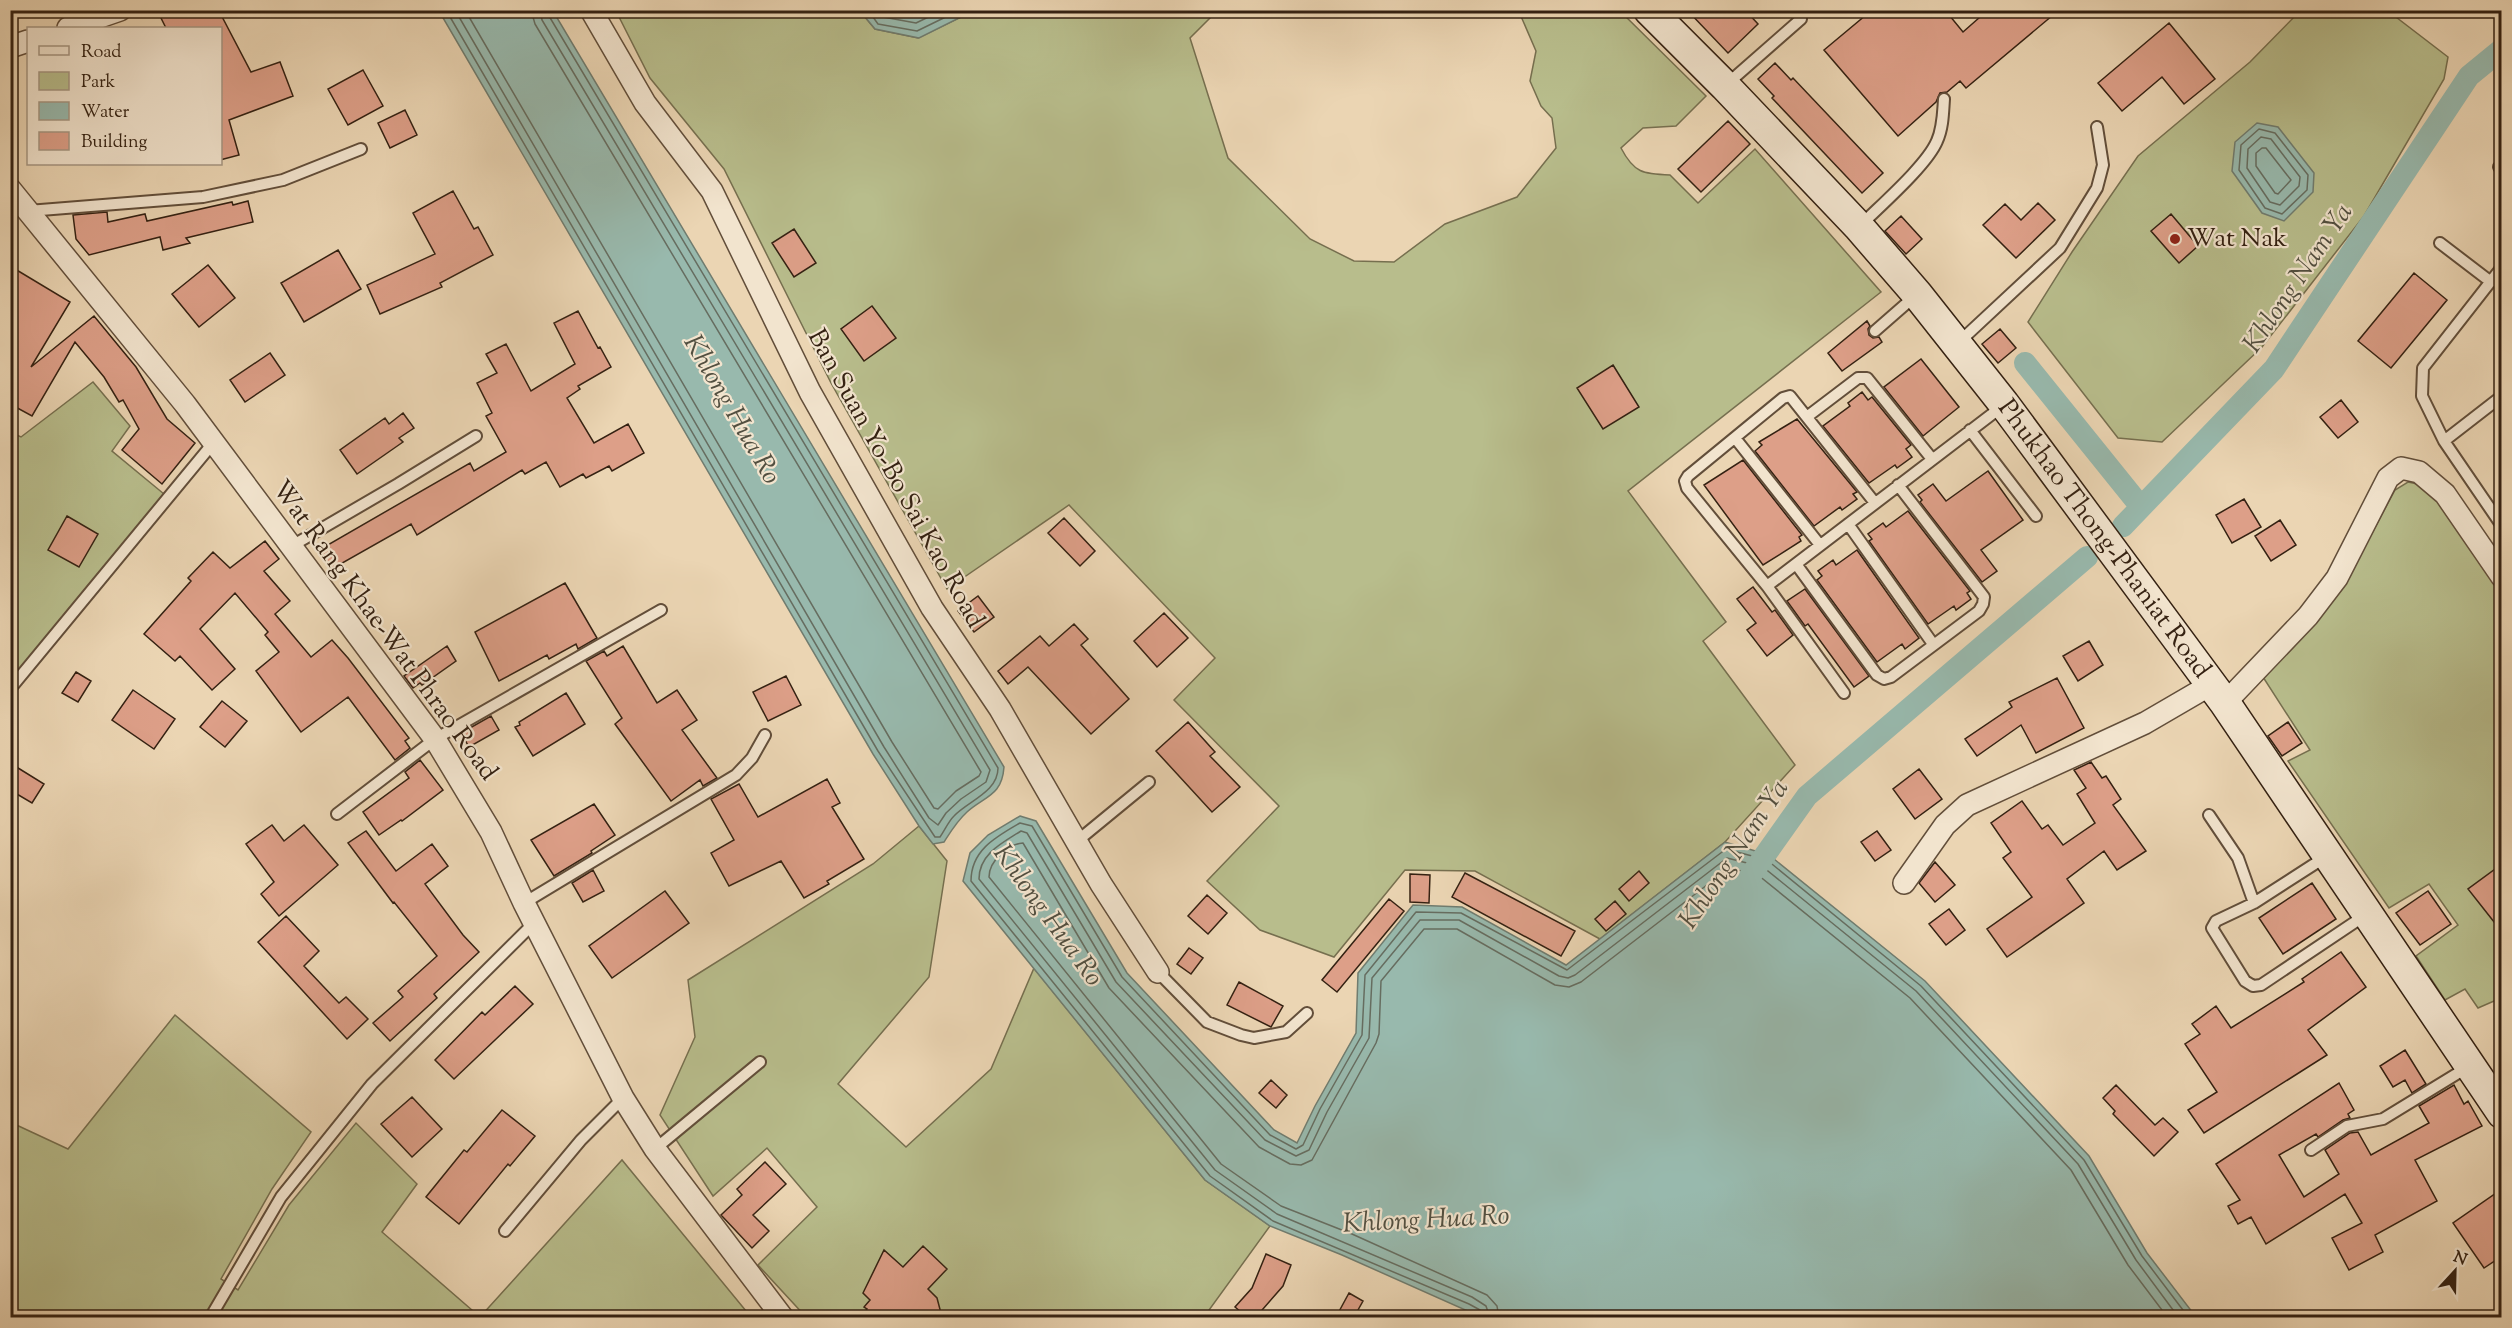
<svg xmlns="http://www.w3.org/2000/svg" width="2512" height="1328" viewBox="0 0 2512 1328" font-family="'Sorts Mill Goudy',serif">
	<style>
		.green { fill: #b8bd8c; stroke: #766f4f; stroke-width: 1.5 }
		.water { fill: #98b9ad; stroke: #707c6f; stroke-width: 1.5 }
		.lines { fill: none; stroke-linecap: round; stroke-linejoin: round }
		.shore { stroke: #666d60; stroke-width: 1.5 }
		.canal { stroke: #98b9ad; stroke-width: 22 }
		.building { fill: #dd9f88; stroke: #342112; stroke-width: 1.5 }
		.service-casing { stroke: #624e3a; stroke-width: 14 }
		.minor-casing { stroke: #624e3a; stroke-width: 24 }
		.secondary-casing { stroke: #342112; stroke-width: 33 }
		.service { stroke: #f2e4ce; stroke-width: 10 }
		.minor { stroke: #f2e4ce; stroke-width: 21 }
		.secondary { stroke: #f2e4ce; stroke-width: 30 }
		.poi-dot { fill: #8f2418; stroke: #f2e4ce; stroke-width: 2 }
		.labels { text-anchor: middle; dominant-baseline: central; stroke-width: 4.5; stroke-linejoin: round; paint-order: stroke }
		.poi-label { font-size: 26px; fill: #342112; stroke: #f2e4ce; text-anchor: start }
		.street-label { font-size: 26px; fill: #342112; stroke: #f2e4ce }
		.water-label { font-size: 27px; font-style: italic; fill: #524f40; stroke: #f2e4ce }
	</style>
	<rect width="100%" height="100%" fill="#ebd5b3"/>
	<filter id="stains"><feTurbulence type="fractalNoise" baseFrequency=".00333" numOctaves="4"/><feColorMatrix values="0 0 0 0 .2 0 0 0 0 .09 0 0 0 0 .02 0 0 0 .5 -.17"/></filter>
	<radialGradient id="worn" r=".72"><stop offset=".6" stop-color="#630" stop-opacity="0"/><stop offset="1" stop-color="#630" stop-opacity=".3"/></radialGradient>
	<!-- green -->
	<path class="green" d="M616 11H860L875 29 918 38 973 11H1217L1190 38 1228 158 1310 239 1354 261 1394 262 1445 224 1517 197 1556 148 1552 118 1541 106 1530 81 1536 51 1520 14 1521 11H1620L1706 96 1676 126 1643 128 1621 148C1634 173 1643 174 1670 175L1698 203 1755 149 1881 292 1628 491 1726 622 1703 641 1795 765 1725 842 1600 939 1475 871 1405 870 1334 957 1260 930 1207 881 1279 806 1174 700 1215 658 1069 505 947 589 831 383 724 169 650 78Z
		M2300 11H2388L2448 57 2444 79 2364 216 2262 347 2162 442 2118 438 2028 322 2072 252 2138 156 2250 62Z
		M93 382 130 426 112 451 164 494 10 686V432L21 437Z
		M2408 482 2422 485 2441 505 2501 593V998L2478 1008 2465 989 2445 1000 2416 956 2458 925 2429 884 2389 908 2288 761 2310 750 2263 677 2346 581 2395 490Z
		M919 826 947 861 929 977 838 1084 906 1147 991 1069 1034 968 1205 1180 1270 1226 1204 1317H806L758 1265 817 1207 767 1148 713 1196 660 1115 695 1037 688 980 873 864Z
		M175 1015 311 1132 272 1189 221 1279 238 1290 289 1205 356 1123 417 1184 382 1232 480 1317 622 1160 751 1317H11L10 1122 68 1149Z"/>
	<!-- water -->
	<path class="water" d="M439 11H553L1004 767C1002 796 985 796 967 812 957 821 951 831 944 842L933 844 919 826 873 754Z
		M860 11H973L919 38 875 29Z
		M2257 123 2278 127 2314 173 2313 192 2284 221 2262 213 2232 171 2235 142Z
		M1020 816 1036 821 1127 973 1274 1130 1297 1143 1315 1106 1356 1033 1358 973 1413 905 1462 907 1566 965 1725 842 1769 855 1925 981 2089 1156 2147 1253 2196 1317H1481L1342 1255 1270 1226 1205 1180 963 881 970 853 988 835Z"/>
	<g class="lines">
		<!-- shore -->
		<path class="shore" d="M446 10 878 751 935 837H940C945 830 948 822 954 816 968 801 998 792 998 768L549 16 548 10
			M455 10 884 747 929 818 938 825 946 813 961 799 986 782 990 770 542 20 540 10
			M465 10 892 742 934 808 938 809 956 791 979 776 981 772 535 24 531 10
			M868 10 878 24 917 31 960 10
			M877 10 883 17 916 23 943 10
			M2259 129 2275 133 2308 175 2307 190 2282 214 2265 208 2239 170 2241 145Z
			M2261 137 2271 139 2300 177 2299 186 2280 205 2270 202 2247 168 2248 149Z
			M2262 148H2266L2291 180 2278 194 2275 193 2256 166V153Z
			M1482 1318 1480 1310 1469 1304 1273 1221 1210 1176 971 881C971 850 996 837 1020 823L1032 826 1122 977 1270 1135 1296 1149 1303 1145 1320 1109 1362 1035 1365 975 1416 912 1461 913 1567 970 1726 849 1767 860 1921 986 2084 1160 2142 1256 2189 1318
			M1490 1318 1486 1306 1472 1297 1277 1214 1215 1170 979 879C979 854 1002 843 1021 831L1027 833 1116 982 1265 1140 1296 1156 1309 1150 1327 1112 1369 1038 1372 978 1420 920H1459L1559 976 1568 978 1575 975 1727 858 1763 867 1916 991 2078 1164 2136 1260 2179 1318
			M1499 1318 1497 1306 1487 1295 1352 1234 1281 1206 1221 1164 989 877C989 861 1008 844 1023 843L1109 988 1259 1147 1290 1164 1301 1165 1312 1160 1376 1043 1379 1034 1381 981 1424 929H1457L1555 985 1569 987 1581 982 1729 868 1758 875 1910 998 2071 1170 2128 1265 2168 1318"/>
		<!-- canal -->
		<path class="canal" d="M2025 363 2141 507
			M2123 526 2274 369 2469 76 2502 49
			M1748 879 1807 796 2087 557"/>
	</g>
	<!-- building -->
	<path class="building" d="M157 10 219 11 251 72 280 62 293 96 229 120 239 155 220 160V28H166Z
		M1687 10H1745L1758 24 1728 53Z
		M1872 10H1945L1963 32 1988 10H2059L1966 88 1960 81 1947 92 1940 93 1936 102 1898 136 1824 50Z
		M2169 23 2215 79 2184 104 2162 77 2122 111 2098 83Z
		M1775 63 1791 80 1793 78 1883 173 1862 193 1772 98 1774 96 1758 79Z
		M363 70 383 106 348 125 328 89Z
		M405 110 417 135 390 148 378 123Z
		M1728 121 1750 144 1701 192 1678 169Z
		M453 191 474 229 478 227 493 255 440 283 442 287 380 314 367 285 435 254 413 213Z
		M248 201 253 222 186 238 190 243 163 250 160 237 89 255 76 239 73 215 107 212 108 222 145 214 147 221 232 202 233 205Z
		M2038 203 2055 220 2016 258 1983 225 2005 204 2021 220Z
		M2171 214 2198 246 2179 263 2151 231Z
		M1901 216 1922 239 1906 254 1885 231Z
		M794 229 816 263 794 277 772 243Z
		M338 250 361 289 304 322 281 283Z
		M208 265 235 298 199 327 172 294Z
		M10 266 70 302 31 367 94 316 136 367 167 419 195 443 162 484 122 450 139 429 123 400 119 402 104 377 75 342 32 416 10 404Z
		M2414 273 2447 300 2391 368 2358 341Z
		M872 306 896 338 864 361 841 329Z
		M578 311 598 348 600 347 611 367 578 386 580 389 567 398 594 443 628 424 644 453 612 471 609 466 586 478 583 474 560 487 546 462 525 474 522 470 417 535 411 524 330 570 319 550 470 463 474 471 506 452 486 416 492 413 477 383 497 373 486 354 506 344 531 391 575 364 554 323Z
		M1867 321 1870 326 1868 329 1869 335 1873 338 1879 337 1882 342 1842 371 1828 353Z
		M2000 329 2016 348 1998 363 1982 344Z
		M270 353 285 375 245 402 230 380Z
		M1921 359 1959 407 1923 436 1884 387Z
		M1613 365 1639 407 1603 429 1577 388Z
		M1862 392 1868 400 1872 397 1911 445 1906 449 1912 457 1897 468 1895 465 1869 483 1823 426 1850 406 1848 403Z
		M2341 400 2358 422 2338 438 2320 417Z
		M403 413 414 428 399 438 403 442 357 474 340 450 385 418 389 424Z
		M1797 419 1857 492 1853 494 1857 499 1842 510 1840 507 1814 526 1755 451 1762 445 1759 442Z
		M1743 460 1802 535 1799 537 1801 541 1763 565 1704 485Z
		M1988 471 2023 520 1981 550 1997 571 1982 582 1920 502 1922 500 1918 495 1933 484 1946 501Z
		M2244 499 2261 527 2232 543 2216 515Z
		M1908 511 1970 591 1967 593 1971 599 1956 610 1954 606 1928 624 1869 541 1872 539 1868 534 1883 523 1886 527Z
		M67 516 98 534 79 567 48 550Z
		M1064 518 1095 551 1080 566 1048 533Z
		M2280 520 2296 545 2271 561 2255 536Z
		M265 541 279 559 264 571 290 601 275 614 311 657 332 640 348 658 409 738 405 741 410 748 395 760 348 697 301 732 256 671 279 652 265 635 268 632 235 593 200 629 235 669 212 690 180 656 175 661 144 634 191 581 188 578 213 552 230 568Z
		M1857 550 1919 638 1905 649 1902 644 1877 662 1817 580 1822 576 1818 571 1833 560 1836 565Z
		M565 583 597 638 578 649 576 644 549 659 547 655 499 681 475 632Z
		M1753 587 1772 612 1775 610 1793 635 1767 656 1747 630 1756 623 1737 599Z
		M1805 589 1869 676 1854 687 1808 624 1805 626 1787 601Z
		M978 596 994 617 974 632 958 611Z
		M1164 613 1188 638 1157 667 1134 641Z
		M1074 624 1088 639 1081 645 1129 699 1091 734 1028 667 1008 684 998 671 1040 636 1049 646Z
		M2089 641 2103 665 2078 681 2063 656Z
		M447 646 456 661 422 685 420 683 413 688 404 676Z
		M623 646 657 703 677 690 697 720 682 730 717 778 703 786 700 780 671 801 615 724 622 718 586 661 604 651 607 656Z
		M76 672 91 681 78 702 62 693Z
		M786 676 801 705 768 721 753 692Z
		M2057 678 2084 728 2036 753 2021 725 1977 756 1965 739 2012 707 2009 702Z
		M133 690 175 719 154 749 112 720Z
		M566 693 585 724 533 756 515 727 520 725 519 722Z
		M222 701 247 721 225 747 200 727Z
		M491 716 499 730 469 747 461 733Z
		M1188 722 1215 752 1210 756 1240 787 1212 812 1156 751Z
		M2288 722 2302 743 2282 756 2268 736Z
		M420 760 443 790 402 821 401 820 379 835 363 812 409 778 405 772Z
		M2091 762 2102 778 2106 776 2121 799 2113 805 2146 851 2117 870 2104 851 2067 879 2084 903 2007 957 1987 929 2032 897 2003 858 2011 852 1991 823 2022 801 2042 829 2048 825 2063 845 2095 823 2077 794 2086 788 2074 770Z
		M10 763 44 784 32 803 10 790Z
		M1919 769 1942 799 1915 819 1893 789Z
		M827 779 840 803 832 807 864 859 827 881 829 884 804 898 781 861 729 886 711 853 734 840 711 799 739 784 758 817Z
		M594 804 615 835 591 851 592 853 554 876 531 840Z
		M272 825 284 841 304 825 338 865 279 916 261 894 274 882 246 844Z
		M366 831 396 871 432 844 448 866 425 884 463 935 479 952 434 994 437 998 390 1041 373 1023 403 997 398 991 437 956 394 902 393 903 348 843Z
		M1877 831 1891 850 1875 861 1861 842Z
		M1935 862 1955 885 1935 902 1919 883Z
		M2502 864V932L2468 889Z
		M593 870 604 891 583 902 572 883Z
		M1639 871 1649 883 1629 901 1619 889Z
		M1465 873 1575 931 1561 956 1452 897Z
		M1410 874 1430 875 1429 903 1410 902Z
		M2312 883 2336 919 2283 954 2259 918Z
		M665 891 689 923 612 978 589 946Z
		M2428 891 2451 924 2420 945 2396 913Z
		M1207 895 1227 913 1208 934 1188 916Z
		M1389 899 1404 911 1337 992 1322 980Z
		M1615 901 1626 914 1606 931 1595 919Z
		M1949 909 1965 930 1946 945 1929 924Z
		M286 916 319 951 304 966 339 1003 346 997 368 1019 347 1039 258 942Z
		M1189 948 1203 958 1191 974 1177 964Z
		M2341 952 2366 987 2308 1030 2327 1055 2204 1133 2188 1110 2217 1092 2185 1044 2200 1034 2192 1024 2216 1006 2231 1028 2304 982 2302 979Z
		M1239 982 1283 1006 1271 1027 1227 1005Z
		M515 986 533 1004 454 1079 435 1060 482 1012 485 1015Z
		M2405 1050 2426 1084 2412 1093 2405 1080 2393 1087 2380 1066Z
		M1271 1080 1287 1095 1276 1108 1259 1093Z
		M2339 1083 2354 1110 2348 1114 2350 1118 2343 1120 2318 1137 2316 1134 2279 1155 2304 1197 2339 1174 2325 1150 2350 1133 2358 1132 2371 1155 2429 1123 2419 1106 2454 1085 2464 1104 2468 1101 2482 1126 2415 1160 2437 1201 2375 1235 2383 1252 2349 1270 2332 1238 2362 1223 2345 1194 2266 1244 2251 1217 2238 1224 2228 1206 2240 1200 2216 1164Z
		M2116 1085 2155 1125 2163 1118 2178 1132 2154 1156 2113 1114 2115 1111 2103 1098Z
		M412 1097 442 1129 412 1157 381 1124Z
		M502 1110 535 1136 510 1166 508 1164 459 1224 426 1197 464 1150 467 1152Z
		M765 1162 786 1184 753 1215 769 1231 752 1248 721 1215 742 1195 737 1189Z
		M2502 1189V1256L2484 1268 2453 1223Z
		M923 1246 947 1269 928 1289 937 1298 942 1317H860L867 1309 864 1307 870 1300 863 1293 884 1250 903 1267Z
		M1266 1254 1291 1265 1283 1286 1256 1317H1247L1235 1307 1252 1288Z
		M1349 1293 1363 1301 1354 1317H1336Z"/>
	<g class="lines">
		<defs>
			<path id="service" d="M1727 84 1801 19
				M2499 167 2502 169
				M28 211 203 197 283 180 361 149
				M1861 225C1881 205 1927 165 1937 141 1943 128 1943 113 1944 99
				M2440 243 2491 282
				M2502 267 2423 368 2422 396 2444 441 2502 526
				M1875 331 1915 296
				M1957 344 2060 248 2097 188 2103 165 2097 127
				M1808 416 1858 378H1867L1932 459
				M1970 430 2036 516
				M1735 438 1820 545
				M2444 441 2502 396
				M1848 524 1933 644
				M290 547 398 484 476 436
				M1796 564 1877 675 1884 679 1891 677 1979 611 1983 604 1984 597 1898 485
				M1767 586 2004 405
				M10 689 214 442
				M1844 693 1767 586 1687 488 1685 481 1688 476 1783 398 1790 396 1875 503
				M337 814 435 739 661 610
				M2209 815 2238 858 2254 903
				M1076 842 1149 782
				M2327 856 2254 903 2216 921 2212 928 2245 981 2253 986 2261 985 2367 914
				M524 903 736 775 752 758 765 735
				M1158 972 1207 1022 1241 1035 1254 1038 1286 1032 1307 1013
				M655 1149 760 1062
				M2311 1150 2347 1126 2383 1119 2468 1067
				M505 1231 581 1140 623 1098
				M210 1318 281 1197 372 1084 534 923"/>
			<path id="minor" d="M591 10 645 103 712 191 810 392 932 608 1000 709 1101 884 1158 972
				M68 28 120 10
				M10 47 28 41
				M10 189 185 404 435 739 491 832 524 903 623 1098 655 1149 783 1318
				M2225 703 2308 616 2337 578 2388 478 2401 468 2419 472 2445 494 2502 577
				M1904 883 1945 825 1967 805 2145 723 2212 684"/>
			<g id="secondary">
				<path id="s1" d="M1649 10 1725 86 1859 227 1917 294 2004 404 2225 703 2502 1113"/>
			</g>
		</defs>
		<!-- service casing -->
		<use href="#service" class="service-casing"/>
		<!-- minor casing -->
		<use href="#minor" class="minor-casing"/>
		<!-- secondary casing -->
		<use href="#secondary" class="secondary-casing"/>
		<!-- service -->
		<use href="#service" class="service"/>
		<!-- minor -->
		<use href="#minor" class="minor"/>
		<!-- secondary -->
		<use href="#secondary" class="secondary"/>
	</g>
	<!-- markers -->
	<circle class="poi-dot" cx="2175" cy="239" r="6"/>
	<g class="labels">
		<!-- poi labels -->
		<g class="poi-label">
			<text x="2187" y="239">Wat Nak</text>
		</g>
		<!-- street labels -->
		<g class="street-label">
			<text transform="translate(895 479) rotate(61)">Ban Suan Yo-Bo Sai Kao Road</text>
			<text stroke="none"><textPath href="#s1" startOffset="699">Phukhao Thong-Phaniat Road</textPath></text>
			<text transform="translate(384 631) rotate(54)">Wat Rang Khae-Wat Phrao Road</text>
		</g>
		<!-- water labels -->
		<g class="water-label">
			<text transform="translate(2299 279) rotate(-56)">Khlong Nam Ya</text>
			<text transform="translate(731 410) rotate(60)">Khlong Hua Ro</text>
			<text transform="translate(1735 855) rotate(-56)">Khlong Nam Ya</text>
			<text transform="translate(1047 916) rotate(54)">Khlong Hua Ro</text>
			<text transform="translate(1426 1221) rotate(-3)">Khlong Hua Ro</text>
		</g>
	</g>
	<!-- margin -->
	<rect width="2512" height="1328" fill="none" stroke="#ebd5b3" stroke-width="36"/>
	<rect x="12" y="12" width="2488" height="1304" fill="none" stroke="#342112" stroke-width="3"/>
	<rect x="18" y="18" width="2476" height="1292" fill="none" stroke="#342112" stroke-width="1.5"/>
	<!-- legend -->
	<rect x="27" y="27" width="195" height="138" fill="#f2e4ce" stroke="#a69683" stroke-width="1.5"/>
	<rect x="39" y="46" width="30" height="9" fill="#f2e4ce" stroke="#a69683" stroke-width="1.5"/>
	<text x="81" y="57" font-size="18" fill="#342112">Road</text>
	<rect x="39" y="72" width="30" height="18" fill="#b8bd8c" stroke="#a69683" stroke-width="1.5"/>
	<text x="81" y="87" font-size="18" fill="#342112">Park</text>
	<rect x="39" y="102" width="30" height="18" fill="#98b9ad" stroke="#a69683" stroke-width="1.5"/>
	<text x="81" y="117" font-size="18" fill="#342112">Water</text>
	<rect x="39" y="132" width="30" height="18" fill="#dd9f88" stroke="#a69683" stroke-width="1.5"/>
	<text x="81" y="147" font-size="18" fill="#342112">Building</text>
	<!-- north arrow -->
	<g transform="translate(2455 1271) rotate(22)" stroke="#f2e4ce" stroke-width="4.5" paint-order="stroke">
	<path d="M0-4.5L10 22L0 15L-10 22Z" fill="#342112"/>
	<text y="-9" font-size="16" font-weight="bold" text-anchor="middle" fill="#342112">N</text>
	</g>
	<rect width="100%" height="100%" filter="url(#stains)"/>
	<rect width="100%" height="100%" fill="url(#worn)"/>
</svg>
